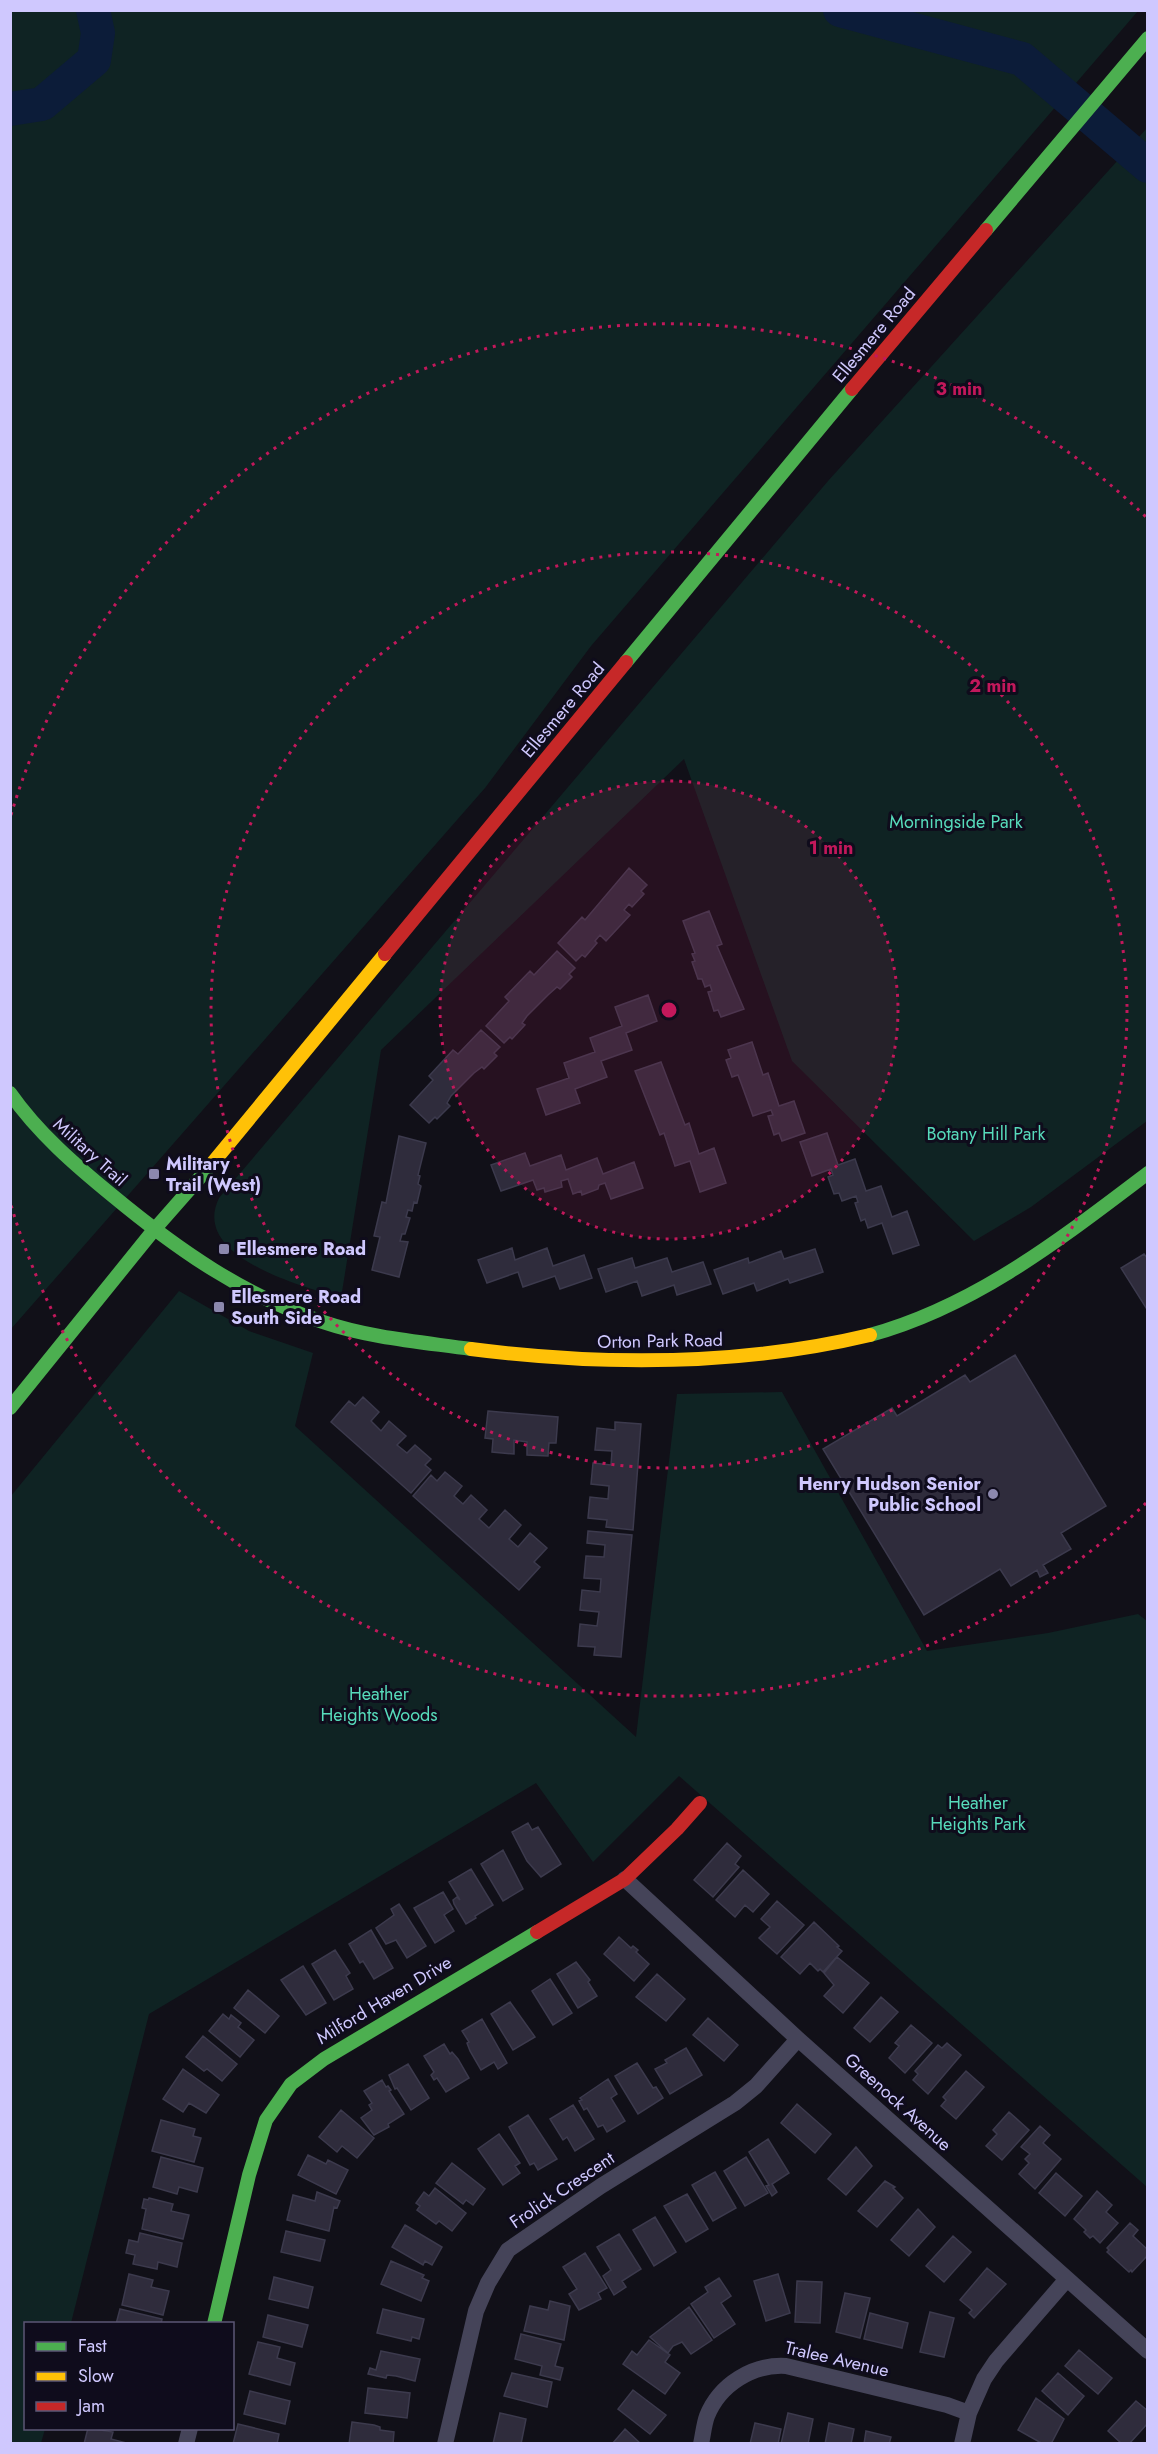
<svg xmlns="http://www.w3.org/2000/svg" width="1158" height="2454" viewBox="0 0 1158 2454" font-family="Jost,sans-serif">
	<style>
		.green { fill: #0f2323 }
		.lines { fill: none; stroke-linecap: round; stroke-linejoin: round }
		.river { stroke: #0c1c39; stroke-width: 34 }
		.building { fill: #2f2c3c; stroke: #3c3a4d; stroke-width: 1.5 }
		.street { stroke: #454459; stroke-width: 16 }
		.fast { stroke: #4caf50; stroke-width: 14 }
		.slow { stroke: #ffc107; stroke-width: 14 }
		.jam { stroke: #c62828; stroke-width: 14 }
		.ring { fill: none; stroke: #c2185b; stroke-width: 3; stroke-dasharray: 3 6 }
		.poi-dot { fill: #8c88ae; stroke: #0f0c1c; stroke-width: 2 }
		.labels { text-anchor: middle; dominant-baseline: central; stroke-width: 6; stroke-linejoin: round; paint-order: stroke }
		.street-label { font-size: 18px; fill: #cfc8fe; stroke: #0f0c1c }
		.park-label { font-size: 18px; fill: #57dbbb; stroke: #0f0c1c }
		.poi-label { font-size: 18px; font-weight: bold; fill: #cfc8fe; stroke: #0f0c1c; text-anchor: start }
		.centre { fill: #c2185b; stroke: #0f0c1c; stroke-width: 3 }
		.ring-label { font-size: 18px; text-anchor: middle; font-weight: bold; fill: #c2185b; stroke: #0f0c1c; stroke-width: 6; stroke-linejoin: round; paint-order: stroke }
	</style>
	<rect width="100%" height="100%" fill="#111018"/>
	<!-- green -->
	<path class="green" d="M11 11H1138L591 646 485 788 11 1329Z
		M1147 128V1121L1031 1207 974 1241 792 1061 684 759 381 1050 341 1298C302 1286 190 1257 219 1198L828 481Z
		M179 1291 249 1331 313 1353 295 1426 636 1737 677 1394 782 1392 927 1651 1048 1633 1138 1614 1147 1621V2187L679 1776 593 1862 536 1783 149 2014 71 2323 26 2324V2428L45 2429 41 2443 11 2444V1496Z"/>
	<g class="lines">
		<!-- river -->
		<path class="river" d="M840 10 1022 59 1148 166
			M10 109 42 104 94 60 98 33 93 10"/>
	</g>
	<!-- building -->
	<path class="building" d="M629 868 647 885 641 891 644 894 632 907 629 904 624 910 630 915 606 941 600 935 595 941 597 943 585 957 582 955 576 961 558 943 582 917 585 920Z
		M709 911 722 944 717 946 744 1009 721 1017 718 1010 714 1011 708 992 712 991 710 985 705 987 702 979H698L692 962 695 961 692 954 695 953 683 921Z
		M557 951 575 968 569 974 572 977 560 989 557 987 548 995 527 1016 522 1023 525 1025 512 1039 510 1037 504 1043 486 1026 509 1001 505 997 530 971 534 975Z
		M648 995 657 1021 626 1033 632 1050 601 1061 607 1077 575 1089 580 1103 546 1115 537 1089 569 1078 564 1063 595 1052 590 1038 622 1026 615 1007Z
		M481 1030 500 1047 494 1053 497 1056 484 1069 482 1067 474 1073 451 1096 447 1103 450 1106 437 1119 435 1117 429 1123 410 1105 433 1080 429 1076 453 1050 458 1054Z
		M752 1042 763 1075 768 1073 779 1106 794 1101 805 1133 782 1141 779 1133 774 1135 768 1116 773 1115 771 1110 753 1116 741 1083 738 1075 732 1077 726 1060 731 1058 728 1050Z
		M661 1062 685 1125 689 1123 699 1154 714 1148 726 1183 700 1192 690 1161 675 1166 664 1133 660 1135 635 1071Z
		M827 1133 838 1165 855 1159 866 1191 881 1186 892 1217 907 1211 919 1245 893 1254 882 1223 868 1228 865 1219 861 1221 855 1203 858 1202 856 1196 842 1201 839 1193 834 1194 828 1177 833 1175 831 1169 812 1176 800 1142Z
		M399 1136 426 1143 418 1175 420 1176 418 1184 421 1186 417 1203 414 1202 412 1211 408 1210 406 1217 410 1218 405 1234H402L400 1241 408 1242 399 1277 372 1270 380 1237 374 1236 382 1202 386 1203Z
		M525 1153 530 1166 561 1155 566 1170 597 1158 603 1174 634 1162 643 1188 611 1199 605 1183 599 1185 598 1189 582 1195 581 1191 573 1194 568 1179 561 1181 562 1187 545 1192 544 1188 537 1190 533 1180 501 1191 491 1165Z
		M512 1248 515 1260 547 1248 553 1266 584 1255 592 1278 560 1289 555 1276 523 1287 518 1272 487 1283 478 1260Z
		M815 1249 823 1272 790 1283 788 1279 757 1291 754 1283 723 1294 714 1270 748 1258 749 1263 781 1251 784 1259Z
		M1144 1254 1148 1259V1311L1121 1268Z
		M632 1258 635 1268 667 1258 672 1272 703 1262 711 1284 677 1295 674 1285 642 1296 637 1281 606 1292 598 1269Z
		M1015 1355 1106 1506 1061 1533 1071 1549 1043 1565 1048 1573 1040 1577 1037 1570 1011 1586 1000 1569 924 1615 823 1449 892 1408 897 1416 965 1375 970 1382Z
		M363 1397 379 1412 371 1421 381 1431 389 1421 406 1436 397 1445 407 1453 415 1445 431 1459 425 1465 431 1470 411 1493 331 1422 349 1401 355 1406Z
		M488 1411 558 1417 556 1443H549L548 1456 527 1455V1442L514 1440V1454L492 1452 493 1439 485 1438Z
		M615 1422 641 1424 633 1530 606 1527 607 1520 588 1518 590 1497 608 1499 609 1486 591 1484 593 1463 611 1465 612 1451 595 1450 597 1428 615 1430Z
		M445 1472 462 1486 454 1496 463 1504 471 1495 487 1510 479 1519 489 1528 505 1510 521 1525 509 1539 518 1547 530 1533 547 1548 534 1562 540 1567 519 1590 413 1496 431 1475 437 1481Z
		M588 1531 632 1535 621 1657 594 1655 595 1647 578 1646 580 1624 597 1626 599 1612 580 1610 582 1590 600 1592 601 1579 584 1578 586 1556 604 1557 605 1545 587 1543Z
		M528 1823 532 1830 538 1827 561 1864 541 1877 527 1861 512 1832Z
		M727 1843 741 1856 735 1864 739 1867 713 1897 694 1880Z
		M503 1850 523 1889 503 1901 481 1864Z
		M471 1869 493 1905 475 1916 476 1918 466 1924 454 1904 453 1900 457 1897 460 1900 449 1882Z
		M743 1870 769 1894 753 1912 745 1905 735 1917 716 1900Z
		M443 1892 453 1909 444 1915 454 1931 435 1943 414 1908Z
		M777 1901 804 1925 777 1954 759 1938 770 1927 761 1919Z
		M399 1904 426 1946 407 1958 396 1940 386 1944 376 1928 394 1915 391 1909Z
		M814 1922 839 1946 837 1947 842 1951 823 1972 820 1969 818 1971 810 1963 800 1974 781 1957Z
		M371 1930 393 1968 374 1979 363 1961 360 1963 349 1944Z
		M619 1937 631 1948 633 1946 638 1950 636 1952 649 1964 634 1981 604 1954Z
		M335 1950 350 1973 346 1976 353 1989 334 2000 312 1964Z
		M837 1957 869 1983 843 2013 824 1996 834 1985 824 1973Z
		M576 1962 590 1980 588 1982 597 1996 578 2008 557 1974Z
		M303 1966 326 2003 306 2015 281 1980Z
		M657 1974 685 1999 666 2021 636 1997Z
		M550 1979 572 2013 553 2025 532 1991Z
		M248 1990 279 2016 265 2033 234 2008Z
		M881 1997 898 2012 870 2042 854 2028Z
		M510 2002 535 2037 513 2050 491 2014Z
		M223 2014 229 2019 231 2015 241 2023 238 2027 254 2040 240 2057 209 2031Z
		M708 2018 738 2045 724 2061 693 2035Z
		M482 2019 507 2063 498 2069 494 2062 481 2070 470 2051 467 2043 469 2042 462 2031Z
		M911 2025 932 2043 905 2073 889 2058 899 2046 895 2043Z
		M203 2036 237 2064 222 2081 207 2069 204 2071 186 2057Z
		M947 2043 961 2055 928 2094 913 2080 918 2074 915 2071 938 2045 942 2048Z
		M444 2044 450 2054 452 2052 458 2059 469 2078 446 2092 437 2078 434 2080 431 2075 434 2072 424 2056Z
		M686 2048 702 2075 670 2094 655 2069 667 2063 665 2060Z
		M637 2063 653 2088 656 2087 663 2098 638 2114 615 2076Z
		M408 2064 429 2098 411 2110 397 2088 395 2089 389 2075Z
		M183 2069 219 2095 206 2113 189 2103 183 2112 163 2099Z
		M966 2071 984 2087 956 2119 941 2106 946 2100 943 2097Z
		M608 2079 617 2094 611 2098 625 2121 607 2132 603 2125 598 2127 587 2108 584 2110 579 2101 582 2100 580 2098Z
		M382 2080 386 2087 388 2086 391 2090 389 2091 404 2114 388 2124 389 2127 374 2135 361 2118 372 2110 369 2105 372 2103 364 2091Z
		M797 2104 831 2134 815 2153 781 2123Z
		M573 2105 594 2139 575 2151 567 2137 563 2140 550 2119Z
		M341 2110 374 2138 357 2158 342 2146 337 2152 319 2137Z
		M1009 2112 1029 2130 1002 2160 986 2146 997 2134 993 2130Z
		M528 2115 557 2159 538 2170 534 2163 530 2165 509 2127Z
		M161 2120 195 2129 193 2136 201 2138 194 2162 152 2151Z
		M1040 2126 1050 2135 1043 2143 1061 2159 1035 2189 1019 2174 1029 2163 1025 2159 1030 2154 1021 2147Z
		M499 2134 520 2163 515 2166 520 2173 503 2185 478 2149Z
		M768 2139 789 2173 772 2184 777 2192 772 2196 766 2186 769 2185 749 2152Z
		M856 2147 872 2166 846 2195 828 2179Z
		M308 2155 326 2164 328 2160 348 2170 336 2194 298 2175Z
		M161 2157 203 2168 197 2192 179 2187 177 2194 153 2187Z
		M746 2157 768 2193 745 2206 724 2171Z
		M452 2163 485 2189 473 2205 466 2200 463 2204 436 2183Z
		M715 2172 736 2208 713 2221 692 2185Z
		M1056 2173 1082 2196 1065 2216 1039 2193Z
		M885 2181 895 2187 893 2188 903 2198 877 2227 858 2211Z
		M435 2188 466 2213 452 2231 439 2221 436 2224 417 2210 420 2206 416 2203 424 2192 429 2196Z
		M1097 2191 1112 2205 1106 2212 1118 2223 1100 2243 1093 2236 1090 2238 1084 2232 1086 2230 1074 2219Z
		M317 2192 340 2201 337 2208 334 2207 329 2231 287 2220 293 2195 315 2201Z
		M687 2194 708 2229 686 2242 664 2206Z
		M149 2198 173 2204 171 2211 189 2215 183 2239 142 2229 146 2209 142 2208 144 2199 148 2200Z
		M918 2209 935 2227 909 2256 891 2240Z
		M655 2217 676 2252 654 2266 633 2230Z
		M1130 2223 1138 2230 1133 2236 1148 2250V2255L1132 2272 1131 2270 1129 2272 1107 2252 1109 2250 1107 2248Z
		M405 2225 442 2247 432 2265 425 2261 423 2265 392 2247Z
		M286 2231 325 2240 320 2261 281 2252Z
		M140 2233 182 2243 177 2267 158 2262 157 2269 133 2264 135 2255 126 2253 129 2240 138 2242Z
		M619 2234 641 2269 622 2281 626 2287 614 2295 603 2276 611 2270 597 2247Z
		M953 2236 971 2252 944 2282 926 2266Z
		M585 2253 607 2288 598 2293 601 2299 579 2310 569 2294 577 2289 563 2267Z
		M391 2261 424 2275 422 2278 429 2281 421 2301 381 2284Z
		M987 2268 1006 2284 974 2318 969 2313 972 2310 960 2300Z
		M129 2274 153 2280 151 2287 169 2291 163 2315 122 2305Z
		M778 2274 790 2313 766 2321 754 2281Z
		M274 2277 313 2287 308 2308 269 2299Z
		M719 2278 731 2296 721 2303 735 2324 714 2338 691 2304 708 2292 705 2287Z
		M797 2281 822 2282 820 2323 795 2322Z
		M845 2293 870 2298 860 2338 836 2332Z
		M550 2301 570 2306 564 2340 524 2331 530 2306 548 2310Z
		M689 2307 712 2340 691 2354 682 2342 673 2346 668 2353 650 2337Z
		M120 2309 162 2319 161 2324H116Z
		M383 2309 424 2319 419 2339 412 2337 411 2341 377 2333Z
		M930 2312 954 2318 944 2357 920 2352Z
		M870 2313 908 2323 902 2348 864 2339Z
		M268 2315 308 2325 302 2347 263 2337Z
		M521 2334 561 2344 555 2366 563 2368 560 2380 540 2375 542 2366 515 2359Z
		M649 2340 670 2355 665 2362 680 2373 665 2394 623 2364 632 2351 637 2355Z
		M258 2342 280 2347 277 2358 295 2363 290 2385 249 2374Z
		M1079 2350 1112 2378 1098 2394 1065 2366Z
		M381 2351 420 2359 415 2381 396 2376 387 2375 386 2378 368 2374 370 2368 376 2370Z
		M512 2373 552 2382 547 2407 504 2396Z
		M1058 2373 1084 2396 1068 2415 1042 2391Z
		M368 2388 410 2393 407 2418 365 2413Z
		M633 2390 666 2415 650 2434 618 2409Z
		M250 2391 290 2401 285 2424 244 2414Z
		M1036 2398 1064 2419 1051 2444H1043L1018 2430Z
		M1136 2401 1148 2411V2423L1129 2444H1122L1108 2431Z
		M500 2413 526 2419 521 2444H493Z
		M788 2413 813 2419 808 2444H781Z
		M352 2422 374 2425 380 2427V2430L394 2432 393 2444H349Z
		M755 2423 781 2429 778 2444H750Z
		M829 2423 854 2429 851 2444H825Z
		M238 2424 279 2434 277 2444H233Z
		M88 2428 113 2432 111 2439 130 2444H84Z
		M625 2429 641 2444H612Z
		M866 2431 891 2437 889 2444H864Z"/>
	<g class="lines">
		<!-- street -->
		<path class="street" d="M625 1879 798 2039 1148 2351
			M186 2444 190 2428
			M445 2444 476 2311 488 2283 508 2250 601 2186 735 2103 756 2086 798 2039
			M701 2444C703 2435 704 2424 707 2416 720 2384 753 2364 786 2366L947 2405 969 2413
			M962 2444 969 2413 984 2379 996 2361 1067 2279"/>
		<!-- fast -->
		<path class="fast" d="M986 230 1148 38
			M626 662 852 389
			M10 1093C38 1133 75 1165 113 1196 177 1249 244 1296 323 1322 370 1338 422 1342 471 1349
			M870 1335C976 1306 1062 1238 1148 1173
			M10 1408 153 1231 211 1165
			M214 2324 249 2175 266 2120 291 2084 324 2059 537 1932"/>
		<!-- slow -->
		<path class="slow" d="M211 1165 385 954
			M471 1349C604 1366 740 1366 870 1335"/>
		<!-- jam -->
		<path class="jam" d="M852 389 986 230
			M385 954 626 662
			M537 1932 625 1879 677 1829 700 1803"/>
	</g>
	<!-- distance rings -->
	<circle cx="669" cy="1010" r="229" fill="#c2185b" fill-opacity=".12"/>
	<g class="ring">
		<circle cx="669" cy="1010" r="229"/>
		<circle cx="669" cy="1010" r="458"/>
		<path d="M1146 1503A686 686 0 0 1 11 1205M11 815A686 686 0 0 1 1146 517"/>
	</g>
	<!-- markers -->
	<g class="poi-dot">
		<rect x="148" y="1168" width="12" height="12" rx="3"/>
		<rect x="218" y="1243" width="12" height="12" rx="3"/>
		<rect x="213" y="1301" width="12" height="12" rx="3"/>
		<circle cx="993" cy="1494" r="6"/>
	</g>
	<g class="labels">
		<!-- street labels -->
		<g class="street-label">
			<text transform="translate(874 335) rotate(-50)">Ellesmere Road</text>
			<text transform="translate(563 710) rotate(-50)">Ellesmere Road</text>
			<text transform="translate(90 1152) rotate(42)">Military Trail</text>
			<text transform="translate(660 1341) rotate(-1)">Orton Park Road</text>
			<text transform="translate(384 2000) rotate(-31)">Milford Haven Drive</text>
			<text transform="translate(898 2102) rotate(42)">Greenock Avenue</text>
			<text transform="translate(562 2190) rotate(-34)">Frolick Crescent</text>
			<text transform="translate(837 2359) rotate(13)">Tralee Avenue</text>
		</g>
		<!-- park labels -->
		<g class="park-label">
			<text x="956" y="822">Morningside Park</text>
			<text x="986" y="1134">Botany Hill Park</text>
			<text x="379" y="1694">Heather<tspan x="379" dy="21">Heights Woods</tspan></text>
			<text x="978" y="1803">Heather<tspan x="978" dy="21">Heights Park</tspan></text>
		</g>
		<!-- poi labels -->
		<g class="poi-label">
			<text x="166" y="1164">Military<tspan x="166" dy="21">Trail (West)</tspan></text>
			<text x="236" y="1249">Ellesmere Road</text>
			<text x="231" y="1297">Ellesmere Road<tspan x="231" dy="21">South Side</tspan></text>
			<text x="981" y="1484" text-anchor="end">Henry Hudson Senior<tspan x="981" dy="21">Public School</tspan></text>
		</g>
	</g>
	<circle cx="669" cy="1010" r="9" class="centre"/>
	<g class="ring-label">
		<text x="959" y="395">3 min</text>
		<text x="993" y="692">2 min</text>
		<text x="831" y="854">1 min</text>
	</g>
	<!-- border -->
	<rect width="1158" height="2454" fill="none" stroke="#cfc8fe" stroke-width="24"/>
	<!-- legend -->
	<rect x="24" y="2322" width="210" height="108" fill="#0f0c1c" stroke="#5c5776" stroke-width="1.5"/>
	<rect x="36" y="2342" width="30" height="9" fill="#4caf50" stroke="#5c5776" stroke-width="1.5"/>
	<text x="78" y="2352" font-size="18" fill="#cfc8fe">Fast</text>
	<rect x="36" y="2372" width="30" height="9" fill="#ffc107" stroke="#5c5776" stroke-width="1.5"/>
	<text x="78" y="2382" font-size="18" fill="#cfc8fe">Slow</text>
	<rect x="36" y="2402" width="30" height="9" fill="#c62828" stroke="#5c5776" stroke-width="1.5"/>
	<text x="78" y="2412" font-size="18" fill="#cfc8fe">Jam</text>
</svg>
